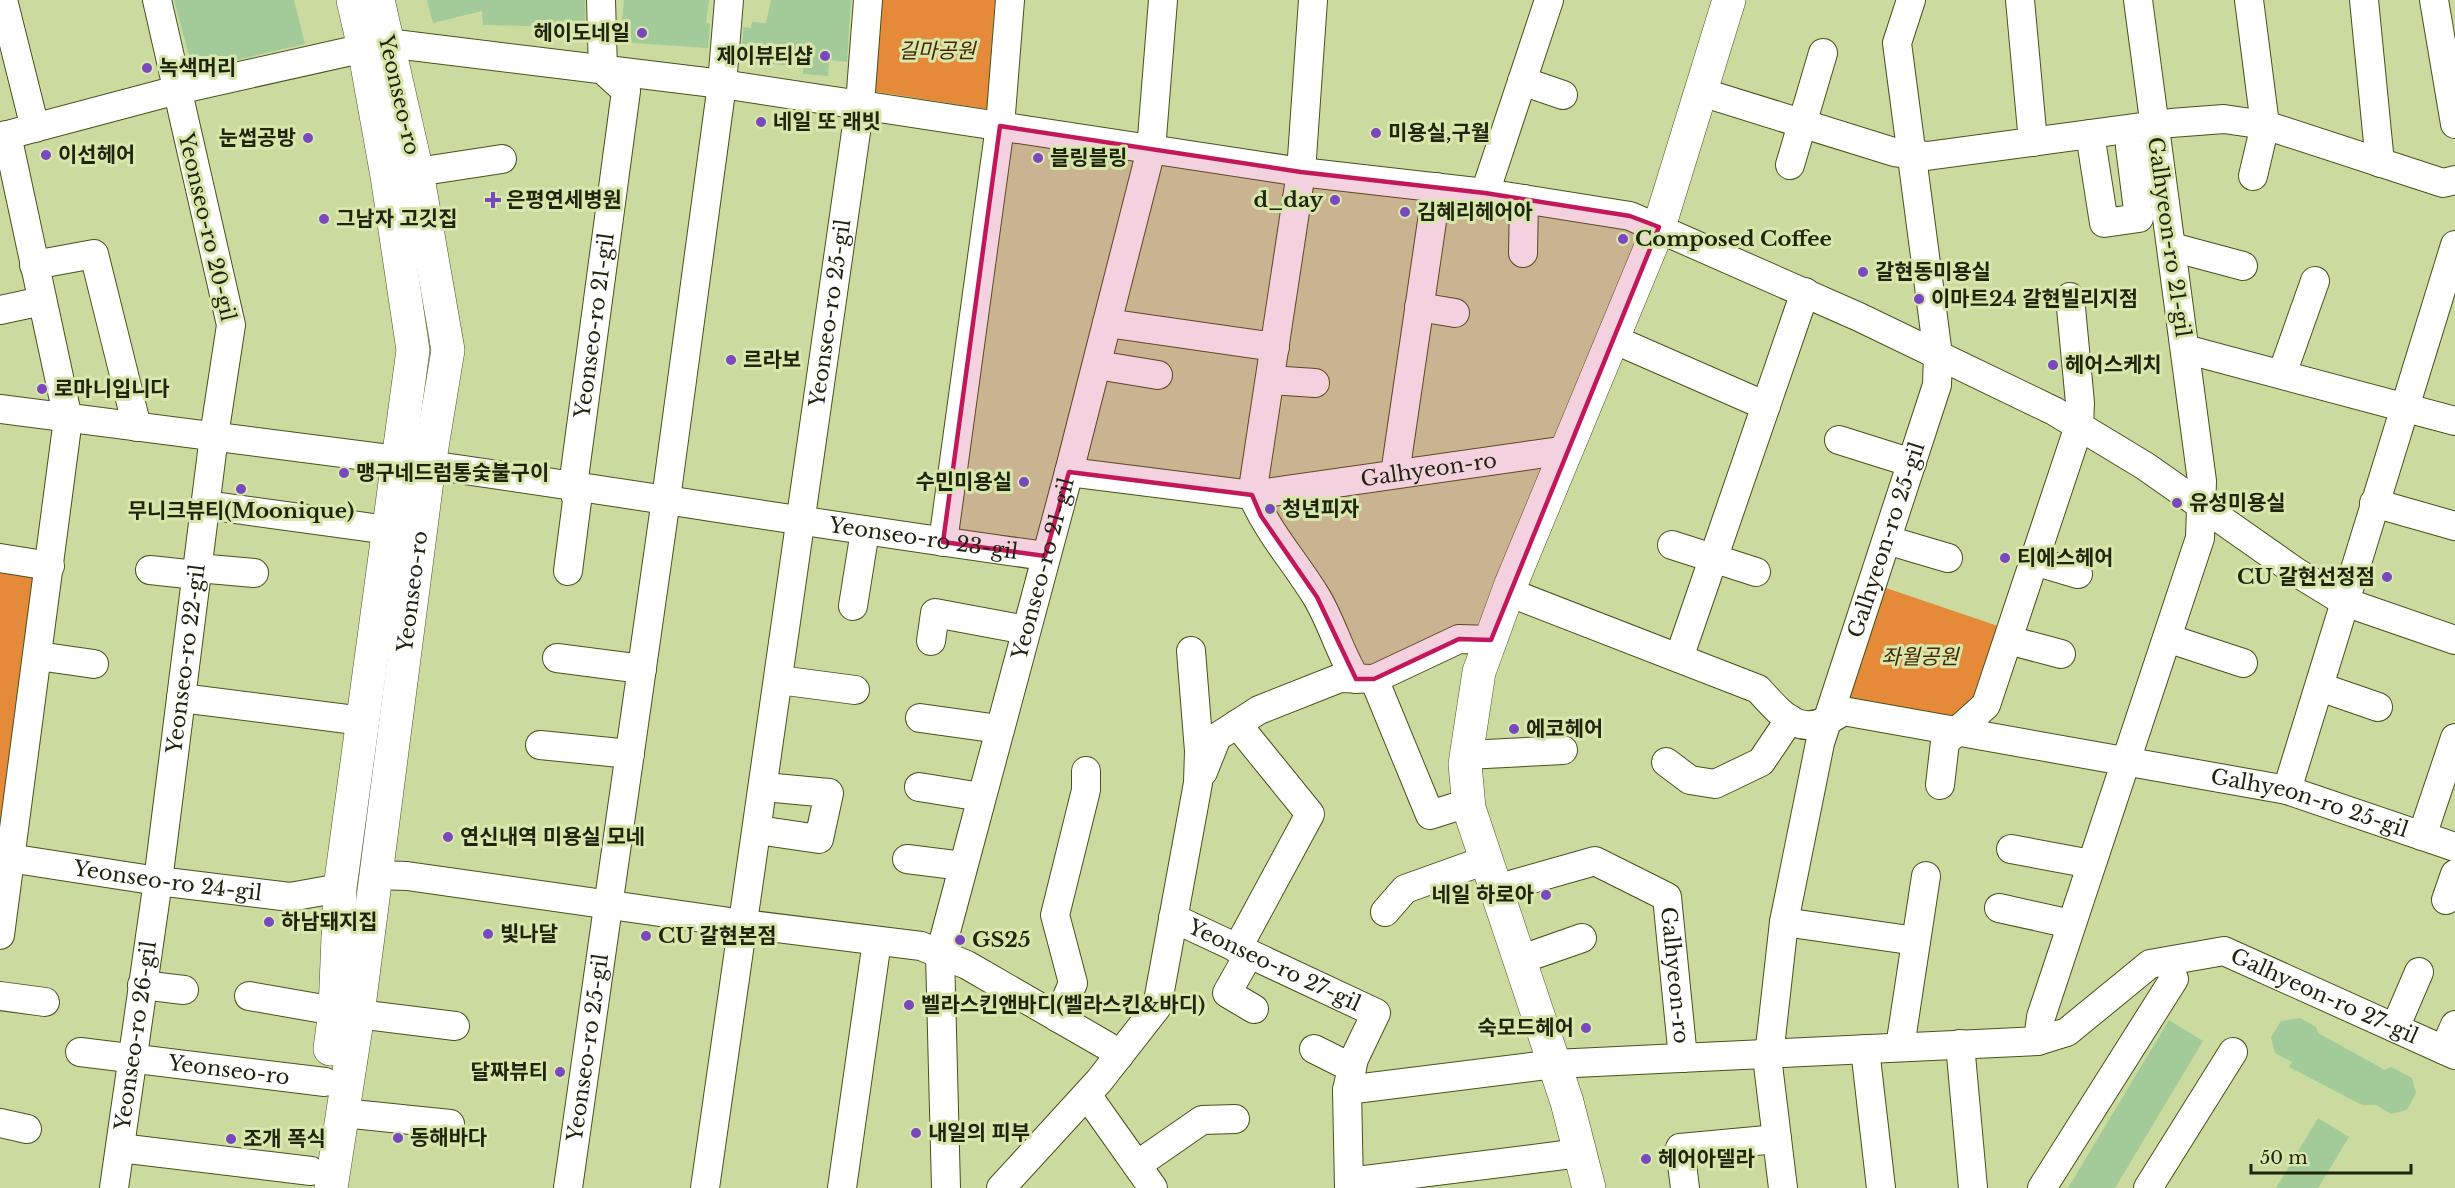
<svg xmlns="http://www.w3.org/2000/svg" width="2455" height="1188" viewBox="0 0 2455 1188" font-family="'Libre Baskerville','Noto Sans KR',serif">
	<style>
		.green { fill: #e48a38 }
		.building { fill: #a3ca99 }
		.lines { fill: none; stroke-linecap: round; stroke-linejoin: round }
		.minor-casing { stroke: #47521a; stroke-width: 30 }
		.major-casing { stroke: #47521a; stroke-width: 34 }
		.minor { stroke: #fff; stroke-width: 28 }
		.major { stroke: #fff; stroke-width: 33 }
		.marked { fill: #c2185b; fill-opacity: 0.2; stroke: #c2185b; stroke-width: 4.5; stroke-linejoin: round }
		.poi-dot { fill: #7947be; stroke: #d8e7ab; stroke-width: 2 }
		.labels { text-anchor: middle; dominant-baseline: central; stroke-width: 6; stroke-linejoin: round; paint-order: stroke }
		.poi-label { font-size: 21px; font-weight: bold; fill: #1f240d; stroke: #d8e7ab; text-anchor: start }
		.park-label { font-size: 21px; font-style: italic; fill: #4b2500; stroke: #d8e7ab }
		.street-label { font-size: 21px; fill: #1f240d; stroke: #d8e7ab }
	</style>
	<rect width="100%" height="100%" fill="#cbda9e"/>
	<!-- green -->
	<path class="green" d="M878 0H995L987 109 871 91Z
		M0 568 41 575 0 835Z
		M1883 587 2001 627 1978 701 1953 717 1849 701Z"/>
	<!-- building -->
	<path class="building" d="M174 0H294L305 44 193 70Z
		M427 0H585V27L483 25 482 11 433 23Z
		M624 0H709L706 23 710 24 708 48 620 42Z
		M771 0H851L847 62 829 60 828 76 803 74V68L766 63V66L753 65 742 48 743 27 751 28 752 22 766 23Z
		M2300 1018 2316 1027 2318 1033 2385 1070 2391 1067 2412 1078 2416 1093 2407 1110 2391 1114 2376 1105H2362L2289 1067 2292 1062 2275 1053 2271 1037 2281 1021Z
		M2169 1020 2203 1041 2115 1188H2068Z
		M2318 1118 2349 1137 2318 1188H2276Z"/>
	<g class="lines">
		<defs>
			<g id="minor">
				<path d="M3 0 35 128"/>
				<path d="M2020 0 2033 142"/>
				<path d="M2249 0 2265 125 2253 176"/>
				<path d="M2364 0 2380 163"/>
				<path d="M2434 0 2455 124"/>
				<path d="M1522 81 1563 95"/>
				<path d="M1701 92 1894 152 1927 156 2171 123 2224 119 2265 125 2443 183 2455 180"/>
				<path d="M2090 134 2104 223 2139 218 2130 147"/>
				<path d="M0 137 177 90 387 43 722 84 1301 172 1485 193 1630 216 1859 317 2054 411 2145 466 2296 572 2345 602 2455 640"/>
				<path d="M1790 165 1823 53"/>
				<path d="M417 172 502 159"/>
				<path d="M1485 193 1549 0"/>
				<path d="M2172 247 2243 266"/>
				<path d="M1523 253 1524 199"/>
				<path d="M34 265 94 254 137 427"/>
				<path d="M1419 307 1455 313"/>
				<path d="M0 310 42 301"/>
				<path d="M1107 323 1275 347"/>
				<path d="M1613 339 1766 406"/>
				<path d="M2185 349 2455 421"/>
				<path d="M1097 365 1158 375"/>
				<path d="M2282 374 2315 281"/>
				<path d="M1270 380 1315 383"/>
				<path d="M0 409 397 460"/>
				<path d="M1839 440 1912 463"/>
				<path id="s1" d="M429 465C635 494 840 528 1045 556"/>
				<path id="s2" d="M1069 472 1252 495 1567 450"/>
				<path d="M1395 474 1437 187"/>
				<path d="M1252 495 1301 172 1313 0"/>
				<path d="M1252 495C1268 532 1295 562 1316 596 1332 622 1339 652 1356 679"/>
				<path d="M2374 503 2455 526"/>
				<path d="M206 505 388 530"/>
				<path d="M1887 540 1948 558"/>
				<path d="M943 542 1000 126 1010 0"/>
				<path d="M1672 545 1756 572"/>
				<path d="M0 558 50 566"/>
				<path d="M2034 561 2078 574"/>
				<path d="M150 570 187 574 209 569 254 573"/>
				<path id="s3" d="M568 571 577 501 573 486 626 91 603 70 601 0"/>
				<path id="s4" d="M1508 592 1758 689C1787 721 1803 740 1843 711L2287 790 2455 847"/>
				<path d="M853 606 865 531"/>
				<path d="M2167 638 2243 663"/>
				<path d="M2008 640 2061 654"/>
				<path d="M931 641 935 613 1026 630"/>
				<path d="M38 656 94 664"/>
				<path d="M557 658 642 669"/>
				<path d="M1679 658 1805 292"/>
				<path d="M1374 679 1430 815 1468 803"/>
				<path d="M779 680 855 690"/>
				<path d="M2320 687 2378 707"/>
				<path d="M181 698 363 721"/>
				<path d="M920 718 999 729"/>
				<path d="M1237 724 1310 814 1237 949"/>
				<path d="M540 745 630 754"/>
				<path d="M1466 755 1563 750"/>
				<path d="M1666 762 1690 780 1715 784 1761 762 1790 719"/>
				<path d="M1203 772 1217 737 1259 710 1340 678 1374 679 1459 639 1491 640"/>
				<path d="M1940 785 1945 742 1986 705 2079 426 2080 403 2070 297"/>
				<path d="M919 787 981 797"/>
				<path d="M2287 790 2455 245"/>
				<path d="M758 830 819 839 829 793 764 787"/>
				<path d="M2422 836 2455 738"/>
				<path d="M2011 849 2091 864"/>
				<path id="s5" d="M0 851 9 858 158 881 290 897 340 888"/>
				<path d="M907 859 963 866"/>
				<path d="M375 875 407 876 744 924 921 946 967 965 1107 1046 1119 1056"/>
				<path id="s6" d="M1496 889 1595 861 1667 897 1683 1058"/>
				<path d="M2446 900 2455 874"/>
				<path d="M1999 908 2071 924"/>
				<path d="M1385 912 1405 889 1486 860"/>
				<path id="s7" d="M1173 918 1376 1013 1354 1059 1347 1090 1349 1188"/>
				<path d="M1784 922 1916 941"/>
				<path d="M0 935 68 419 7 135"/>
				<path d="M1249 954 1227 993 1254 1009"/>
				<path d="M1519 960 1582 938"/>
				<path d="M142 985 184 990"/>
				<path d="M0 996 45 1002"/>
				<path d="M249 996 335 1011"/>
				<path d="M358 1014 455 1026"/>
				<path d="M1058 1018 1073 983 1055 915 1086 790V771"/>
				<path d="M2395 1028 2419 972"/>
				<path d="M2038 1041 2041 1017 2200 538 2202 481 2138 0"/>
				<path d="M1960 1044 1973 1188"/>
				<path d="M1900 1047 1926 876"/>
				<path d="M1314 1049 1352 1068"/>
				<path d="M1865 1049 1881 1188"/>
				<path d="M2444 1050 2455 1025"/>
				<path id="s8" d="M80 1052 325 1082"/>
				<path id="s9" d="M1347 1090 1554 1064 2038 1041 2067 1032 2150 964 2224 951 2455 1055"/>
				<path d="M1087 1095 1153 1188"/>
				<path d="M343 1113 450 1124"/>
				<path d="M0 1123 27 1129"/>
				<path d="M120 1148 311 1171"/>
				<path d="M1137 1165 1202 1120 1235 1119"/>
				<path d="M1349 1182 1580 1153"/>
				<path id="s10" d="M114 1188 158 881 214 436 231 325 157 0"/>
				<path id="s11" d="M568 1188 666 499 722 84 729 0"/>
				<path id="s12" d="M705 1188 860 104 868 0"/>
				<path d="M842 1188 877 941"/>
				<path id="s13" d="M946 1188 940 954 1069 472 1151 150 1163 0"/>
				<path d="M1001 1188 1099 1081 1157 1007 1198 783 1199 751 1191 651"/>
				<path d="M1685 1188 1680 1148 1777 1139"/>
				<path id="s14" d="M1783 1188 1768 1065 1784 922 1820 743 1937 385 1938 355 1897 43 1911 0"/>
				<path d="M2042 1188 2174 979"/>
				<path d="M2148 1188 2233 1052"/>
			</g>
			<g id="major">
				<path d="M330 1049 335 1011 340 888 413 350 387 176 364 48 353 0"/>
				<path id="s15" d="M331 1188 358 1014 429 465 448 350 417 172 378 0"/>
				<path d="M1589 1188 1567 1102 1469 808 1465 764 1479 672 1511 584 1659 227 1729 0"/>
			</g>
		</defs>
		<!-- minor casing -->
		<use href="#minor" class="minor-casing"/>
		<!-- major casing -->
		<use href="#major" class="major-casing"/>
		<!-- minor -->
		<use href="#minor" class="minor"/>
		<!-- major -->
		<use href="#major" class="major"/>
	</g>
	<!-- marked area -->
	<path class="marked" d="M1000 126 1301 172 1485 193 1630 216 1659 227 1491 640 1459 639 1374 679H1356L1317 597 1261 516 1252 495 1069 472 1045 556 943 542Z"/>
	<!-- markers -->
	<g class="poi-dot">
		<circle cx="642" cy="33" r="6"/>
		<circle cx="825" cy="56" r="6"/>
		<circle cx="147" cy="68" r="6"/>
		<circle cx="761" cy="122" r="6"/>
		<circle cx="1376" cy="133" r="6"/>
		<circle cx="308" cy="138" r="6"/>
		<circle cx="46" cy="155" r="6"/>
		<circle cx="1038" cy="158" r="6"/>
		<path d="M490 191h6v6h6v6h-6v6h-6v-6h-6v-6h6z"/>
		<circle cx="1335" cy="200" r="6"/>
		<circle cx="1405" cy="212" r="6"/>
		<circle cx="324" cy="219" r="6"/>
		<circle cx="1623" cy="239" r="6"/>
		<circle cx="1863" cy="272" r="6"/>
		<circle cx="1919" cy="299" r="6"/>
		<circle cx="731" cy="360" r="6"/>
		<circle cx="2053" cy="365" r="6"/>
		<circle cx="42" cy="389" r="6"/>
		<circle cx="344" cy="473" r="6"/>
		<circle cx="1024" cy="482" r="6"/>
		<circle cx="241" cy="489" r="6"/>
		<circle cx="2177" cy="503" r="6"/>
		<circle cx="1270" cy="509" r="6"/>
		<circle cx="2005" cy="558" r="6"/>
		<circle cx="2387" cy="577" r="6"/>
		<circle cx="1514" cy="729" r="6"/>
		<circle cx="448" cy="837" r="6"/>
		<circle cx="1546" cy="895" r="6"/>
		<circle cx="269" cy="922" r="6"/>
		<circle cx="488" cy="934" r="6"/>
		<circle cx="646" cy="936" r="6"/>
		<circle cx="960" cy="940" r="6"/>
		<circle cx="909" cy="1005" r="6"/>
		<circle cx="1586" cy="1028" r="6"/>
		<circle cx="560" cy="1072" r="6"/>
		<circle cx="916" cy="1133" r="6"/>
		<circle cx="398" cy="1138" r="6"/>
		<circle cx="231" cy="1139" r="6"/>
		<circle cx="1646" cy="1159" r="6"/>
	</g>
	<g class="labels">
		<!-- poi labels -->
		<g class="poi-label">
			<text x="630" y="33" text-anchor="end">헤이도네일</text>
			<text x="813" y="56" text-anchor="end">제이뷰티샵</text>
			<text x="159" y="68">녹색머리</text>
			<text x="773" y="122">네일 또 래빗</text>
			<text x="1388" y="133">미용실,구월</text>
			<text x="296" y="138" text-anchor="end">눈썹공방</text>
			<text x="58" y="155">이선헤어</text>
			<text x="1050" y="158">블링블링</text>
			<text x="506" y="200">은평연세병원</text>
			<text x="1323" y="200" text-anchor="end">d_day</text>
			<text x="1417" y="212">김혜리헤어아</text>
			<text x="336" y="219">그남자 고깃집</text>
			<text x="1635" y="239">Composed Coffee</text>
			<text x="1875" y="272">갈현동미용실</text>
			<text x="1931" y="299">이마트24 갈현빌리지점</text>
			<text x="743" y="360">르라보</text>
			<text x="2065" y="365">헤어스케치</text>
			<text x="54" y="389">로마니입니다</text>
			<text x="356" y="473">맹구네드럼통숯불구이</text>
			<text x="1012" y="482" text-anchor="end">수민미용실</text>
			<text x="2189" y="503">유성미용실</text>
			<text x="1282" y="509">청년피자</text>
			<text x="241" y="511" text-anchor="middle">무니크뷰티(Moonique)</text>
			<text x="2017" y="558">티에스헤어</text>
			<text x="2375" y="577" text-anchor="end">CU 갈현선정점</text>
			<text x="1526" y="729">에코헤어</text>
			<text x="460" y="837">연신내역 미용실 모네</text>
			<text x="1534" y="895" text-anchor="end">네일 하로아</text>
			<text x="281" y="922">하남돼지집</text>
			<text x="500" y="934">빛나달</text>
			<text x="658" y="936">CU 갈현본점</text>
			<text x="972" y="940">GS25</text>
			<text x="921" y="1005">벨라스킨앤바디(벨라스킨&amp;바디)</text>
			<text x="1574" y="1028" text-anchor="end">숙모드헤어</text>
			<text x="548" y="1072" text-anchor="end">달짜뷰티</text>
			<text x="928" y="1133">내일의 피부</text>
			<text x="410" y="1138">동해바다</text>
			<text x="243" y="1139">조개 폭식</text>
			<text x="1658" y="1159">헤어아델라</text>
		</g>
		<!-- park labels -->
		<g class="park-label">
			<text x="937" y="51">길마공원</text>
			<text x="1920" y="657">좌월공원</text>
		</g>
		<!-- street labels -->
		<g class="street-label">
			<text transform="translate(399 95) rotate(77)">Yeonseo-ro</text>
			<text transform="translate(207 227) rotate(77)">Yeonseo-ro 20-gil</text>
			<text transform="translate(2169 237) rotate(82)">Galhyeon-ro 21-gil</text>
			<text stroke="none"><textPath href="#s12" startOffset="884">Yeonseo-ro 25-gil</textPath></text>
			<text stroke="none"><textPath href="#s3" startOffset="248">Yeonseo-ro 21-gil</textPath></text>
			<text stroke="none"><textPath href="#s2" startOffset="363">Galhyeon-ro</textPath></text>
			<text stroke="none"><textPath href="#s1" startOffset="500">Yeonseo-ro 23-gil</textPath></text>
			<text stroke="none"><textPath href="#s14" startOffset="664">Galhyeon-ro 25-gil</textPath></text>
			<text stroke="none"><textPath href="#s13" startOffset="633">Yeonseo-ro 21-gil</textPath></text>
			<text stroke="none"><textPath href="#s15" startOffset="602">Yeonseo-ro</textPath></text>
			<text stroke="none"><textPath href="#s10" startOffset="534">Yeonseo-ro 22-gil</textPath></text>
			<text stroke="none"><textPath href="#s4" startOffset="846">Galhyeon-ro 25-gil</textPath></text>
			<text stroke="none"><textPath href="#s5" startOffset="172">Yeonseo-ro 24-gil</textPath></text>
			<text stroke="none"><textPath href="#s7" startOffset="112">Yeonseo-ro 27-gil</textPath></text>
			<text stroke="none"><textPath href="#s6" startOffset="262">Galhyeon-ro</textPath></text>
			<text stroke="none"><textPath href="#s9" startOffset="1016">Galhyeon-ro 27-gil</textPath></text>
			<text stroke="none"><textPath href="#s10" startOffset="154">Yeonseo-ro 26-gil</textPath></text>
			<text stroke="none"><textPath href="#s11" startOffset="142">Yeonseo-ro 25-gil</textPath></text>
			<text stroke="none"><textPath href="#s8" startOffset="150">Yeonseo-ro</textPath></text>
		</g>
	</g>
	<!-- scale -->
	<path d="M2251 1164v9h160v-9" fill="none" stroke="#1f240d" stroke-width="3"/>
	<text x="2260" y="1164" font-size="18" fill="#1f240d" stroke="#d8e7ab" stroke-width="4.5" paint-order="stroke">50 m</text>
</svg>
